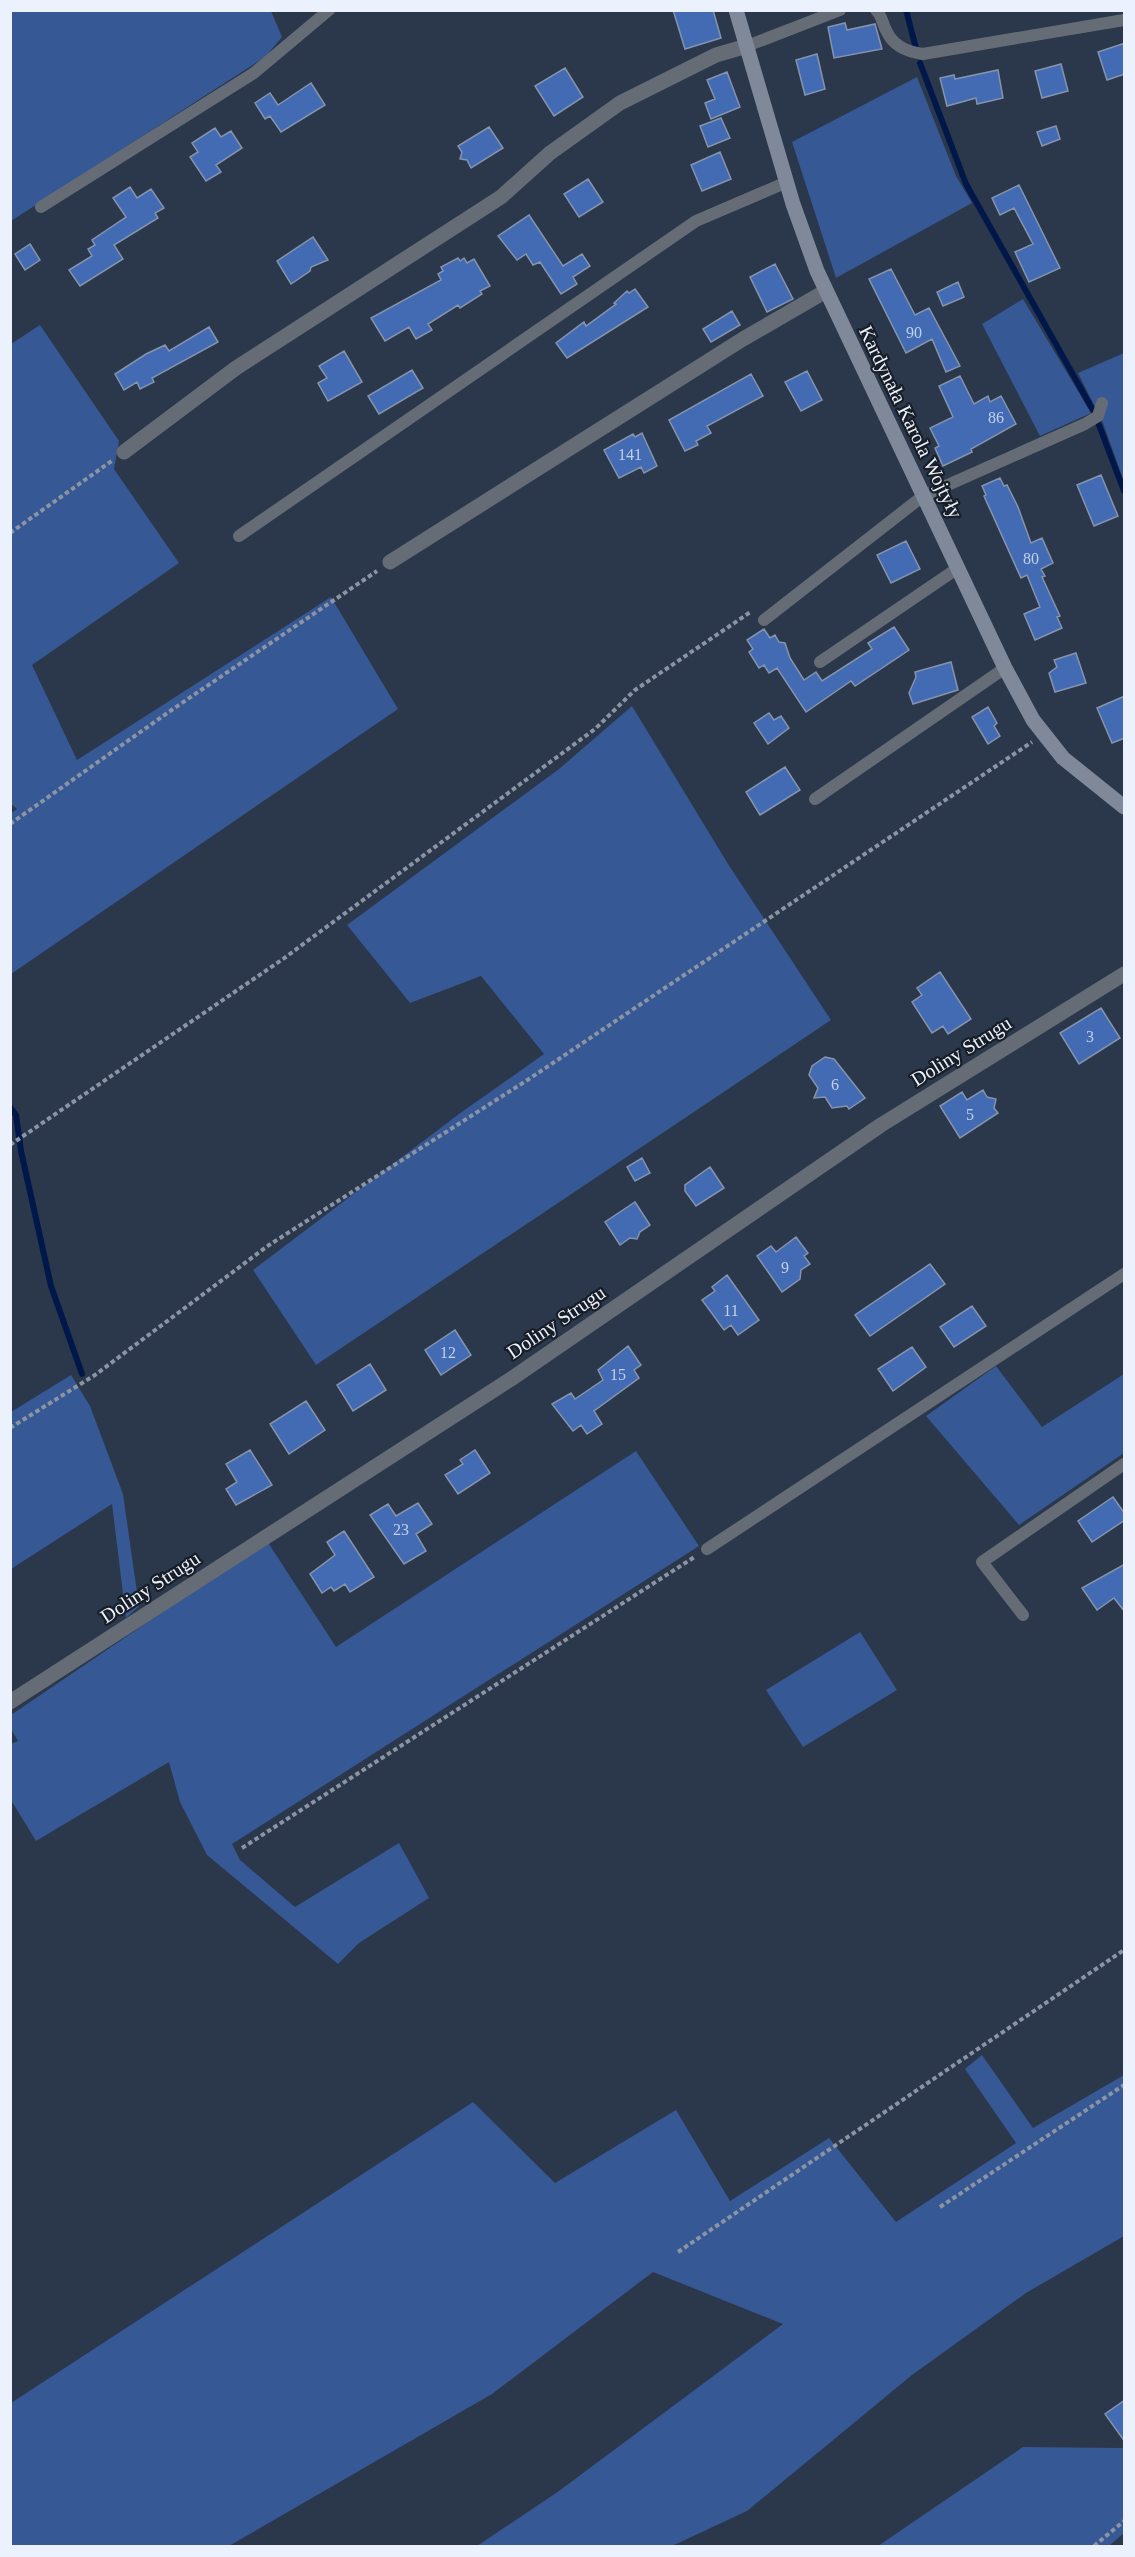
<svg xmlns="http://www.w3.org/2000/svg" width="1135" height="2557" viewBox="0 0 1135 2557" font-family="Georgia,serif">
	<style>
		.green { fill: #365894 }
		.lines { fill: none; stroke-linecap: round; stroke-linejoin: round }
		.stream { stroke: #001849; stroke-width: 6 }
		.building { fill: #426bb3; stroke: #8594ac; stroke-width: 1.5 }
		.path { stroke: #8b94a4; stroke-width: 4; stroke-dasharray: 4.5 3; stroke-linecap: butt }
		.lane { stroke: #656c76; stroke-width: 12 }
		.street { stroke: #656c76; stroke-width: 15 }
		.secondary { stroke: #7f8999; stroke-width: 15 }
		.labels { text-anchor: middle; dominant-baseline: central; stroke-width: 4.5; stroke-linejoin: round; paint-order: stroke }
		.number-label { font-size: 16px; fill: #c2d0ea }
		.street-label { font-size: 20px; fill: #ecf2fd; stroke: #181e27 }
	</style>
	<rect width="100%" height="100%" fill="#2b374b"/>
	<!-- green -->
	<path class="green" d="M11 11H271L282 37 265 57 11 221Z
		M917 77 956 176 972 203 836 278 792 142Z
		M1023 299 1091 413 1040 436 982 324Z
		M40 325 119 441 114 469 179 563 32 665 77 760 331 597 398 709 11 974 10 814 17 809 10 803 11 344Z
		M1124 353V482L1103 423 1078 373Z
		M632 706 728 864 831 1020 316 1365 253 1270 459 1114 544 1054 481 976 410 1003 347 925 559 769Z
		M996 1366 1042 1427 1124 1374V1453L1019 1525 926 1416Z
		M71 1375 90 1406 123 1494 139 1606 126 1618 112 1504 11 1569V1412Z
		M636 1451 699 1546 232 1844 240 1860 295 1907 399 1843 429 1898 359 1943 338 1964 207 1855 180 1802 169 1762 36 1841 11 1800V1744L18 1741 11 1729V1715L267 1541 336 1647Z
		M860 1632 897 1690 803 1747 766 1690Z
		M982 2055 1033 2128 1124 2075V2236L1026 2293 912 2375 747 2511 672 2546H477L559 2491 783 2324 653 2272 492 2394 229 2546H11V2403L473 2102 555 2183 676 2110 730 2201 829 2138 896 2222 1016 2143 965 2069Z
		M1023 2447 1124 2448V2533L1109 2546H878Z"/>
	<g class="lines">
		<!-- stream -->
		<path class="stream" d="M906 10 916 48
			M920 63 966 184 1094 412
			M1099 425 1124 491
			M10 1107 16 1115 21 1151 51 1286 82 1374"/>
	</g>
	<!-- building -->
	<path class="building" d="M673 10H713L721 38 685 49Z
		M845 23 847 30 875 24 882 49 834 58 828 27Z
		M1125 43V74L1107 80 1098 52Z
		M817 54 825 89 805 95 796 60Z
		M1061 64 1068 91 1042 98 1035 71Z
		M565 68 583 97 554 116 535 86Z
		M998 70 1003 98 977 104 976 98 947 106 940 78 954 75 955 79Z
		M727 72 740 107 711 119 705 103 715 99 707 80Z
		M311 83 325 105 281 132 270 116 265 119 255 103 270 93 278 105Z
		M721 118 730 138 708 147 700 126Z
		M1056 126 1060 139 1042 146 1037 132Z
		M489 127 503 148 471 168 467 160 460 159 462 152 458 146Z
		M215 128 221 137 231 131 242 148 216 165 221 172 206 181 190 157 198 152 192 143Z
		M720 152 731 179 702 191 691 165Z
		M588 179 603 202 579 217 564 194Z
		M1019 185 1060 268 1029 282 1015 252 1033 244 1014 208 1000 215 992 198Z
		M130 187 137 198 151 189 164 208 155 213 158 218 114 245 123 259 80 286 69 270 92 256 88 249 95 245 92 240 126 217 113 198Z
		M529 215 563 266 582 254 590 266 573 277 577 284 561 294 540 262 533 265 526 254 517 260 498 236Z
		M313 237 328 260 311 267 310 271 291 284 277 261Z
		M30 244 40 260 25 270 15 254Z
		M458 258 460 261 464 258 467 263 474 259 490 286 480 291 482 294 460 308 458 305 428 324 432 330 416 339 409 327 385 341 371 318 441 280 438 274 443 271 441 267Z
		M775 264 793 299 767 312 750 277Z
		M891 269 915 315 929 308 960 366 946 372 932 339 906 353 869 279Z
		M958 282 964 297 943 306 937 292Z
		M635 289 648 307 567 358 556 343 584 322 586 326 616 304 614 303 627 291 629 293Z
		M732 311 740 325 711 342 703 329Z
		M209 327 218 342 152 378 154 382 140 389 137 382 124 390 115 374 146 354 165 345 169 351Z
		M344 351 362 382 328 401 318 383 327 378 319 366Z
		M412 370 423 388 379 414 368 396Z
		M807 371 822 400 801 411 785 382Z
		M751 374 763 396 707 426 711 433 696 441 698 445 685 451 669 420Z
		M960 376 974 404 988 396 990 402 1001 396 1016 424 971 449 972 452 943 466 935 448 939 446 930 428 953 417 939 386Z
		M642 433 657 466 644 473 641 467 619 478 604 450 633 434 635 437Z
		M1101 475 1118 516 1094 526 1077 485Z
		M1000 478 1004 486 1007 485 1018 507 1031 543 1042 538 1053 563 1041 569 1045 576 1042 577 1060 616 1057 617 1062 628 1035 640 1024 614 1040 607 1027 575 1021 578 984 496 986 495 982 486Z
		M906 541 920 569 891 583 877 555Z
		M894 627 909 650 855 686 851 681 806 712 777 668 769 673 764 665 759 668 749 652 753 649 747 640 764 629 770 638 775 635 779 642 785 643 790 658 804 680 816 672 822 681 872 649 868 643Z
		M1076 653 1086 683 1055 692 1049 673 1057 667 1054 660Z
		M951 662 958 690 913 704 909 693 916 677 915 672Z
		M1125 696V738L1112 743 1097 708Z
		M988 707 997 723 994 726 1000 736 988 744 972 717Z
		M769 713 774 720 781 716 789 728 768 744 754 723Z
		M785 767 800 790 760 815 746 792Z
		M940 972 971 1019 948 1034 943 1026 932 1033 912 1002 922 995 917 988Z
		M1101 1008 1120 1038 1079 1064 1060 1033Z
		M825 1057 834 1059 865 1098 849 1109 847 1106 832 1108 825 1097 814 1098 818 1088 809 1075 812 1066Z
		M983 1090 987 1097 996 1099 994 1108 998 1113 960 1138 940 1106 962 1092 967 1100Z
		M642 1158 650 1173 635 1181 627 1167Z
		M710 1167 724 1188 696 1206 685 1191V1185Z
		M635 1202 650 1225 640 1232 637 1239 630 1238 620 1245 605 1222Z
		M796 1237 808 1253 804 1256 810 1264 801 1270 800 1279 782 1292 757 1256 771 1246 776 1252Z
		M930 1264 945 1284 870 1336 855 1315Z
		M727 1275 759 1320 738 1335 731 1325 724 1330 702 1300 715 1291 712 1287Z
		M972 1306 986 1326 954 1347 940 1327Z
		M455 1330 471 1355 441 1375 425 1350Z
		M628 1346 641 1365 634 1370 639 1378 594 1411 602 1424 587 1434 581 1425 573 1431 552 1404 571 1393 575 1399 603 1380 598 1370Z
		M912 1347 926 1367 893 1391 878 1369Z
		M370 1364 386 1390 353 1411 337 1385Z
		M306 1401 325 1430 289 1454 270 1424Z
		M250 1450 272 1485 236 1505 226 1489 237 1482 226 1464Z
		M475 1450 490 1473 458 1494 445 1475 463 1464 460 1460Z
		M1113 1497 1125 1514V1520L1092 1542 1078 1521Z
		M418 1503 432 1524 416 1534 426 1551 404 1564 370 1515 388 1504 396 1516Z
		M344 1531 374 1577 350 1592 345 1584 334 1591 331 1587 322 1593 310 1574 335 1555 327 1542Z
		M1125 1564V1612L1114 1598 1097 1610 1082 1588Z
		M1125 2400V2442L1105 2414Z"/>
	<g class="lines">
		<!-- path -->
		<path class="path" d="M10 533 113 460
			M10 824 173 709 377 571
			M10 1145 283 959 595 729 635 690 752 611
			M10 1428 95 1375 269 1245 529 1079 1032 742
			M242 1848 696 1556
			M940 2207 1124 2085
			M678 2252 1124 1950
			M1094 2546 1124 2521"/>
		<!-- lane -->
		<path class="lane" d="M876 10C883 17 882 24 887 32 894 47 908 52 923 54L1124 20
			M747 46 840 10
			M41 207 254 73 329 10
			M239 536 696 221 787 182
			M764 620 923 496 1085 424 1098 416 1102 403
			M820 662 958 568
			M815 799 1005 668
			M707 1549 1124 1274
			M1023 1615 982 1562 1124 1464"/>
		<!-- street -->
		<path class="street" d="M124 452 236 368 501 197 550 153 620 103 716 55 747 46
			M390 562 743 339 826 291
			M10 1702 511 1379 881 1125 1124 974"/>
		<!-- secondary -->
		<path class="secondary" d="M736 10 793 204 817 271 1005 668 1033 720 1063 758 1124 807"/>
	</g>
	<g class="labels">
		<!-- number labels -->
		<g class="number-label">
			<text x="914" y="332">90</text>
			<text x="996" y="417">86</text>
			<text x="630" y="454">141</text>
			<text x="1031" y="558">80</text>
			<text x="1090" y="1036">3</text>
			<text x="835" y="1084">6</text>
			<text x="970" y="1114">5</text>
			<text x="785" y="1267">9</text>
			<text x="731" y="1310">11</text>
			<text x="448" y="1352">12</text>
			<text x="618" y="1374">15</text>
			<text x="401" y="1529">23</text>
		</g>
		<!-- street labels -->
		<g class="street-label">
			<text transform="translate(911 422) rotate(64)">Kardynała Karola Wojtyły</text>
			<text transform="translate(961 1051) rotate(-32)">Doliny Strugu</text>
			<text transform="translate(556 1322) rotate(-34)">Doliny Strugu</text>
			<text transform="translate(150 1587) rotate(-33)">Doliny Strugu</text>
		</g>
	</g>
	<!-- border -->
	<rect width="1135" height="2557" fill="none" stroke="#ecf2fd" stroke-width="24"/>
</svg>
